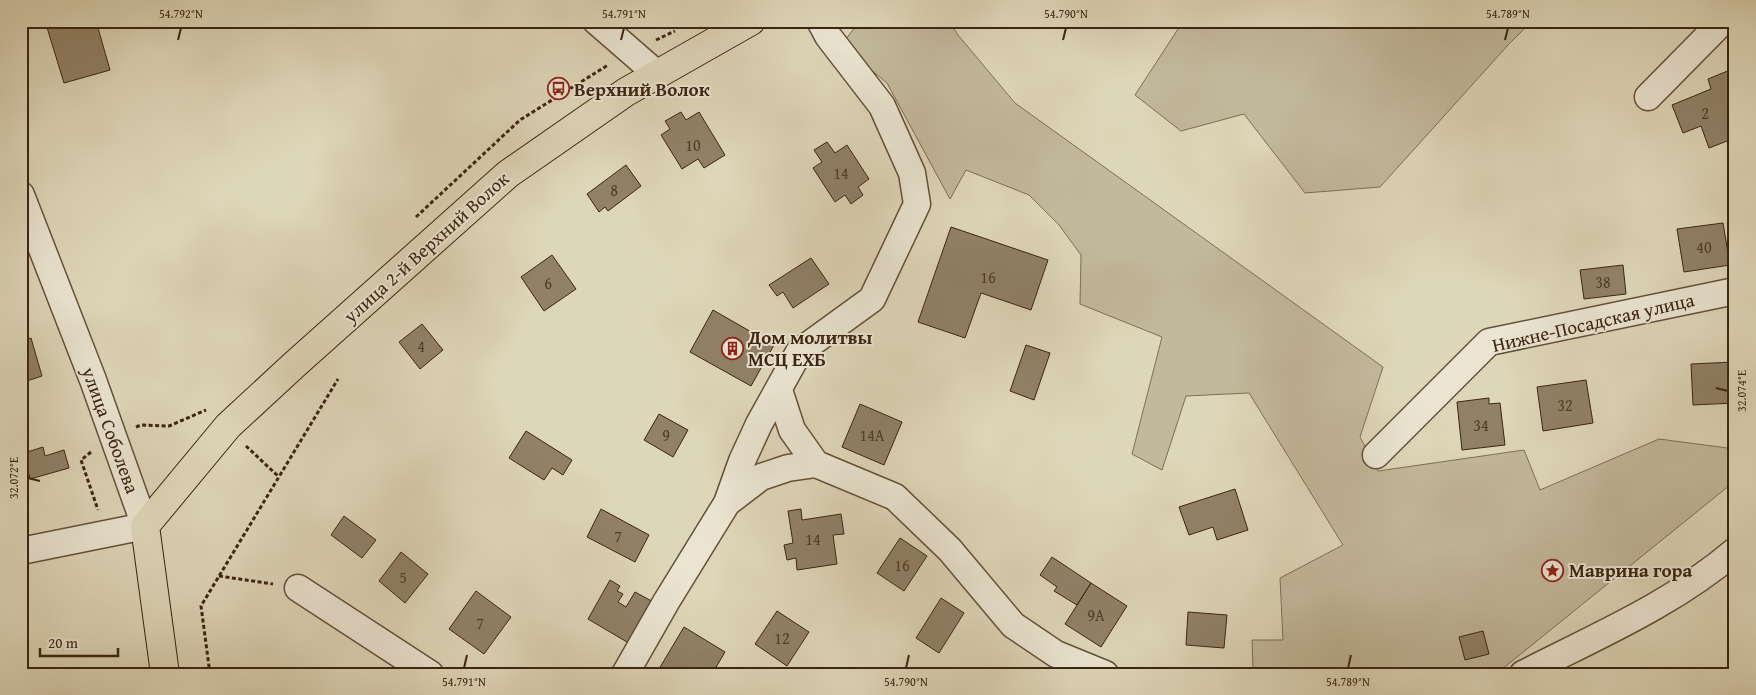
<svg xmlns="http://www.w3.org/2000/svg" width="1756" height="695" viewBox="0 0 1756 695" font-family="'Gentium Book Plus',serif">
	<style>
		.green { fill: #c2b89b; stroke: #7e6e56 }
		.building { fill: #908167; stroke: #3b2410 }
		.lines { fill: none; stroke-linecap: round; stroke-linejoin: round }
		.minor-casing { stroke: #64503a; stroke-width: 29 }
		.major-casing { stroke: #3b2410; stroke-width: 30 }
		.path { stroke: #3b2410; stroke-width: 3; stroke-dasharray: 4 2.5; stroke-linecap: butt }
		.minor { stroke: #eae4d1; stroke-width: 26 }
		.major { stroke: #ded6b8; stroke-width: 28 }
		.ticks { fill: none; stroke: #3b2410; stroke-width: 2 }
		.labels { text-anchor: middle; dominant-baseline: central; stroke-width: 4; stroke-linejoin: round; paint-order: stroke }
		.number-label { font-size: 16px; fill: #503b26 }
		.poi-label { font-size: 19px; font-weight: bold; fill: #3b2410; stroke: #eae4d1; text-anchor: start }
		.street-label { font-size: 19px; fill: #3b2410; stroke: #eae4d1 }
		.neatline { fill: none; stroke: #3b2410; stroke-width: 2 }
		.ticks-label { font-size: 12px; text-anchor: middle; fill: #3b2410 }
	</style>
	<rect width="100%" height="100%" fill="#ded6b8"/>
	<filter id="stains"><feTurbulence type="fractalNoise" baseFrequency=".004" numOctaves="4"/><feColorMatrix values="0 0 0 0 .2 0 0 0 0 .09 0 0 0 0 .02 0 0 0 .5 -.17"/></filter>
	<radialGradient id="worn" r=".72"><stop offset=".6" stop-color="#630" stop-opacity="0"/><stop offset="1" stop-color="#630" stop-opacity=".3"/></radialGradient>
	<!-- green -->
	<path class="green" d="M860 21H949L958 35 1015 103 1383 367 1360 437 1378 471 1524 450 1540 490 1659 439 1735 449V481L1496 674H1324L1253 669 1252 640H1283L1280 578 1343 545 1249 393 1186 396 1162 470 1132 454 1162 337 1080 304 1081 255 1059 225 1029 195 966 170 950 199 887 83 841 45Z
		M1185 21H1532L1509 44 1380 187 1305 193 1244 114 1181 131 1135 95 1180 26Z"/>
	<!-- building -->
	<path class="building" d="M45 21H96L110 70 64 83Z
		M1730 70 1735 81V121L1733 122 1735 127V138L1709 148 1701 126 1683 133 1672 105 1711 89 1708 79Z
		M681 112 686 120 699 112 725 155 704 168 698 159 682 169 661 135 670 129 665 121Z
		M827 142 835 153 847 145 869 179 858 187 863 195 851 204 845 195 835 202 813 168 822 162 814 150Z
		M626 165 641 186 608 211 605 207 599 212 587 194Z
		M1723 223 1730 265 1684 272 1677 229Z
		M951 227 1048 260 1031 310 981 293 965 338 918 322Z
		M552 255 576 289 544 311 521 277Z
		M811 258 829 284 793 308 783 292 777 296 769 285Z
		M1623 265 1626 294 1584 299 1580 270Z
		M713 310 774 345 751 386 690 352Z
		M422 324 443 350 420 369 399 342Z
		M31 338 42 376 21 383V341Z
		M1026 345 1050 353 1034 400 1010 391Z
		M1735 362V403L1693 405 1691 364Z
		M1586 380 1593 423 1543 431 1537 387Z
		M1489 398V404L1500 403 1505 445 1462 450 1457 402Z
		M860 404 902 422 884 465 842 447Z
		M659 414 688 430 673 457 644 440Z
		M526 431 572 460 563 475 552 468 544 480 509 458Z
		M43 447 45 456 64 450 69 468 30 479 24 453Z
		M1235 489 1248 530 1217 540 1213 527 1189 535 1179 507Z
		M601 509 649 535 635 562 587 537Z
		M801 509 802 520 841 514 844 534 833 535 837 564 797 570 796 558 787 560 784 545 793 543 788 511Z
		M344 516 376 540 362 558 331 535Z
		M900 538 927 556 904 591 877 573Z
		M401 552 428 574 405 603 379 581Z
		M1052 557 1091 583 1077 605 1054 591 1057 587 1040 575Z
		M610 580 620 586 617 591 623 594 618 602 626 607 635 592 657 604 632 645 588 619Z
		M1091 583 1127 606 1101 647 1065 624Z
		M476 591 511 617 484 654 449 629Z
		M941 598 964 613 939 653 916 638Z
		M777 611 809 632 787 666 755 644Z
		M1188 612 1227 615 1224 648 1186 645Z
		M684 627 725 652 712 674H656Z
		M1483 631 1489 654 1465 660 1459 637Z"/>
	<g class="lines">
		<defs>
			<path id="minor" d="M596 21 657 74
				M1648 97 1723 21
				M21 195 93 380 145 526 21 551
				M779 390 792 430 816 464 895 497 950 550 1013 625 1056 654 1105 674
				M1376 455 1489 342 1735 291
				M727 503 761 477 788 468 816 464
				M298 588 430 674
				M625 674 666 602 727 503 742 461 759 424 799 352 872 299 917 204 912 173 882 106 828 36 820 21
				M1523 674C1595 637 1673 604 1735 551"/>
			<path id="major" d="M165 674 145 526 228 426 294 365 508 174 626 92 751 21"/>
		</defs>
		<!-- minor casing -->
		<use href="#minor" class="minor-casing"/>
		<!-- major casing -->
		<use href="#major" class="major-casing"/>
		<!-- path -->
		<path class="path" d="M656 40 675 31
			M416 217 520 120 608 65
			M136 427 141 425 169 426 206 410
			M246 446 279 477
			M91 452 81 460 98 510
			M219 576 273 584
			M210 674 201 606 338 379"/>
		<!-- minor -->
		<use href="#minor" class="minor"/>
		<!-- major -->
		<use href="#major" class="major"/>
	</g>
	<!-- ticks -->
	<path class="ticks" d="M178 40 181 28M621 40 624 28M1063 40 1066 28M1505 40 1508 28M1716 388 1728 391M28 478 40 481M464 668 467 655M906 668 909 655M1348 668 1351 655"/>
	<!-- icons -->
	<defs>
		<symbol id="bus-ring" viewBox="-11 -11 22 22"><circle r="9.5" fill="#eae4d1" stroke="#8f2418" stroke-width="1.5"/><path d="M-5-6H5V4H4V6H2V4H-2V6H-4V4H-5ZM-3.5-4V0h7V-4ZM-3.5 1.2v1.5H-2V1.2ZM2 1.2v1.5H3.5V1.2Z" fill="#8f2418"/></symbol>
		<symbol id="building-ring" viewBox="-11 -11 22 22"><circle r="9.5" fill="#eae4d1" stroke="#8f2418" stroke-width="1.5"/><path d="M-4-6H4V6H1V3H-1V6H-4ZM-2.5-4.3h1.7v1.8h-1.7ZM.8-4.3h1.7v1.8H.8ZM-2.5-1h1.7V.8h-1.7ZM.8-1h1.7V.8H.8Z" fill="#8f2418"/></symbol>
		<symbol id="sight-ring" viewBox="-11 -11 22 22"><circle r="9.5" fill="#eae4d1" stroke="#8f2418" stroke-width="1.5"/><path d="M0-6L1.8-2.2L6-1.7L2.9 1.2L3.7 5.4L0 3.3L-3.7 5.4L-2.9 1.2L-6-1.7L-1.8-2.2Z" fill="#8f2418"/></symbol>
	</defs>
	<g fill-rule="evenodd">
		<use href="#bus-ring" x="546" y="76" width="25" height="25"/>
		<use href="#building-ring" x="720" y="336" width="25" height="25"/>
		<use href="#sight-ring" x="1540" y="558" width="25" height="25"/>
	</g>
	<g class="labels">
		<!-- number labels -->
		<g class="number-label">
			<text x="1705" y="113">2</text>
			<text x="693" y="145">10</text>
			<text x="841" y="173">14</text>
			<text x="614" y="190">8</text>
			<text x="1704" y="247">40</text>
			<text x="988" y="277">16</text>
			<text x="1603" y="282">38</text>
			<text x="548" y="283">6</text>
			<text x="421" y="346">4</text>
			<text x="1565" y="405">32</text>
			<text x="1481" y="425">34</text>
			<text x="666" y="435">9</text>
			<text x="872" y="435">14А</text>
			<text x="618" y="536">7</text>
			<text x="813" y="539">14</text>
			<text x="902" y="565">16</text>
			<text x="403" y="577">5</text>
			<text x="1096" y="615">9А</text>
			<text x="480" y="623">7</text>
			<text x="782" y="638">12</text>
		</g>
		<!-- poi labels -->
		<g class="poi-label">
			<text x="574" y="89">Верхний Волок</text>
			<text x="748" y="337">Дом молитвы<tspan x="748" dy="22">МСЦ ЕХБ</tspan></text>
			<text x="1569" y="570">Маврина гора</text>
		</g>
		<!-- street labels -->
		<g class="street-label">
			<text transform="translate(426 247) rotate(-42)">улица 2-й Верхний Волок</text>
			<text transform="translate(1593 322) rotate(-13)">Нижне-Посадская улица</text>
			<text transform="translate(111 430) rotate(70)">улица Соболева</text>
		</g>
	</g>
	<!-- margin -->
	<rect width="1756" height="695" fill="none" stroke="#ded6b8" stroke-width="55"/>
	<!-- scale -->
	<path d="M40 648v8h78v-8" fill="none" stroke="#3b2410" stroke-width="2.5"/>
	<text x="48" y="648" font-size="15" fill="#3b2410" stroke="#eae4d1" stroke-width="4" paint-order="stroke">20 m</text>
	<rect x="28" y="28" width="1700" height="640" class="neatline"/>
	<g class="ticks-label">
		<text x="181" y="18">54.792°N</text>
		<text x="624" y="18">54.791°N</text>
		<text x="1066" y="18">54.790°N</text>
		<text x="1508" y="18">54.789°N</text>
		<text transform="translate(1742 391) rotate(-90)" y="4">32.074°E</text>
		<text transform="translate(14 478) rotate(-90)" y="4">32.072°E</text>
		<text x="464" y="686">54.791°N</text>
		<text x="906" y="686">54.790°N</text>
		<text x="1348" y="686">54.789°N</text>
	</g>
	<rect width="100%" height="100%" filter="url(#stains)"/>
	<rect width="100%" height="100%" fill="url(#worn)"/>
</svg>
